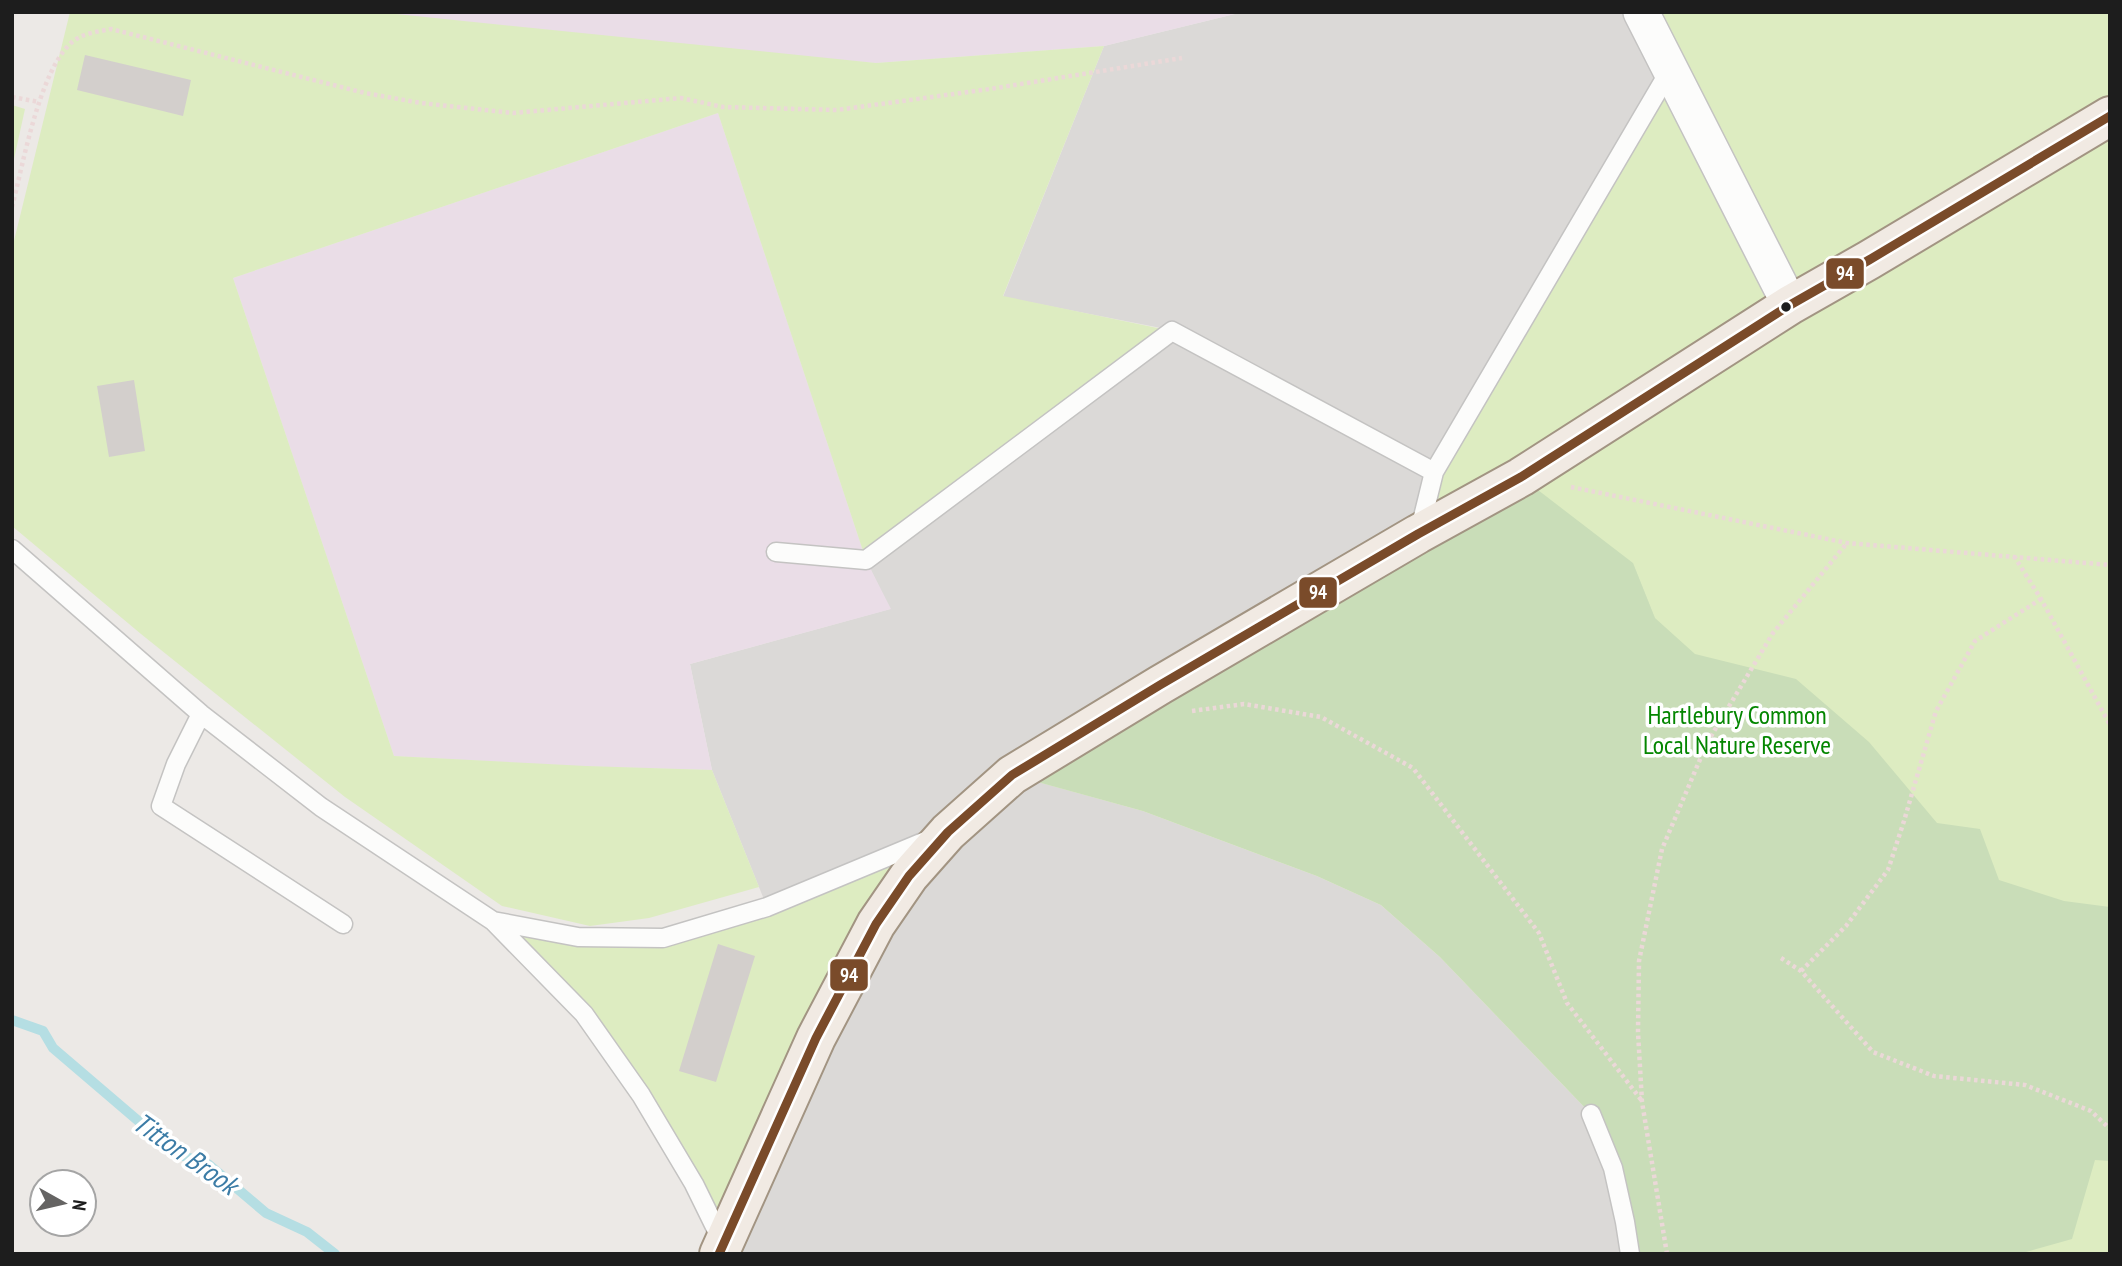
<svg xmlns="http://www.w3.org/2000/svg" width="2122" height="1266" viewBox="0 0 2122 1266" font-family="'PT Sans Narrow',sans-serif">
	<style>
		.residential { fill: #dbd9d7 }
		.industrial { fill: #eadde7 }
		.grass { fill: #ddecc1 }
		.forest { fill: #c9ddb8 }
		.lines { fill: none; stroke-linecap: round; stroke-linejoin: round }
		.stream { stroke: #b5dee3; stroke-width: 10 }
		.building { fill: #d3cfcc }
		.lane-casing { stroke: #c4c3c2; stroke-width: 21 }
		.street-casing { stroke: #c4c3c2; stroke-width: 38 }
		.primary-casing { stroke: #a29482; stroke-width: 42 }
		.path { stroke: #ebd8d8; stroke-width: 4.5; stroke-dasharray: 3.5 3.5; stroke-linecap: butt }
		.lane { stroke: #fcfcfb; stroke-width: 18 }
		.street { stroke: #fcfcfb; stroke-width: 35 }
		.primary { stroke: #f1eae3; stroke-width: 38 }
		.bus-1-casing { stroke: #fff; stroke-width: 14 }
		.bus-1 { stroke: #7a4b2a; stroke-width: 9 }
		.bus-dot { fill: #1d1d1d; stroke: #fff; stroke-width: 2.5 }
		.labels { text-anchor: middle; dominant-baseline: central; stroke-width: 7; stroke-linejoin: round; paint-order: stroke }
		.park-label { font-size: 26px; fill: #048601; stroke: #fff }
		.water-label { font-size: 28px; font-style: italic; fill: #3c7ca6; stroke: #fff }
		.line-badge { stroke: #fff; stroke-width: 2.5 }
		.badge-label { font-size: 19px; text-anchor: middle; font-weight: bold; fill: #fff }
	</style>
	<rect width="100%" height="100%" fill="#ece9e6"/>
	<!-- residential -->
	<path class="residential" d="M1243 12H1655L1670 70 1418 534 1013 775 1143 811 1317 876 1381 905 1440 957 1591 1114 1630 1254H719L767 907 712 770 690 664 890 609 866 560 1171 330 1003 297 1104 46Z"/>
	<!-- industrial -->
	<path class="industrial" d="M395 12H1243L1104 46 876 63 398 24Z
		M718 113 866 560 891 609 690 664 712 770 572 766 394 756 233 278Z"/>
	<!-- grass -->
	<path class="grass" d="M70 12H395L396 14 876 63 1104 46 1003 296 1172 331 866 560 718 113 233 278 394 756 586 766 712 770 759 887 649 918 590 926 502 906 345 797 141 634 12 526V249Z
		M1655 12H2110V1254H1630L1591 1114 1440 957 1381 905 1317 876 1143 811 1012 775 1418 534 1435 472 1669 70Z
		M12 105 25 109 12 168Z
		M948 832 724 1244 584 1014 493 921 663 938Z"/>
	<!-- forest -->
	<path class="forest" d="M1521 477 1633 563 1655 618 1695 654 1796 679 1869 742 1937 823 1980 829 1999 880 2064 901 2110 907V1161L2095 1160 2072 1239 2019 1254H1630L1591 1114 1440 957 1381 905 1317 876 1143 811 1012 775Z"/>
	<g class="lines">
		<!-- stream -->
		<path class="stream" d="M12 1020 43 1031 53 1048 177 1154 208 1164 266 1213 307 1232 335 1254"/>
	</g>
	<!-- building -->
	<path class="building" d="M85 55 191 80 183 116 77 90Z
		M134 380 145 451 109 457 97 386Z
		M718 944 755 956 716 1082 679 1071Z"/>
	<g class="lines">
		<defs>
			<path id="lane" d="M1420 529 1434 472 1670 70
				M12 549 201 714 321 807 493 921 578 937 663 938 767 907 928 840
				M776 552 866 560 1172 331 1434 472
				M201 714 176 764 161 806 343 924
				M493 921 584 1014 641 1095 694 1184 722 1241
				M1591 1114 1613 1168 1625 1222 1630 1254"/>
			<path id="street" d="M1641 12 1790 305"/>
			<path id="primary" d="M719 1254 816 1038 876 924 909 876 948 832 1012 775 1160 685 1418 534 1521 477 1790 305 1869 260 2110 116"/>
		</defs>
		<!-- lane casing -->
		<use href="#lane" class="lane-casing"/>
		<!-- street casing -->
		<use href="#street" class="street-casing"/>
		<!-- primary casing -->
		<use href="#primary" class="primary-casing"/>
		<!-- path -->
		<path class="path" d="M12 97 39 102
			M12 207C23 165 39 72 71 43 82 33 97 32 111 29L365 93 421 103 513 113 681 98 723 107 837 110 990 89 1182 58
			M1571 487 1847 543 2110 565
			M2014 556 2041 599 2110 725
			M1192 711 1244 704 1321 717 1413 768 1539 933 1567 1003 1642 1101
			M1781 958 1801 971 1873 1052 1934 1076 2025 1085 2091 1111 2110 1129
			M1801 971 1846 926 1888 870 1904 821 1936 711 1975 641 2041 599
			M1667 1254 1642 1102 1638 1032 1639 961 1662 849 1707 743 1773 633 1847 543"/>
		<!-- lane -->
		<use href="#lane" class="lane"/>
		<!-- street -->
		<use href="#street" class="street"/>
		<!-- primary -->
		<use href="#primary" class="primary"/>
		<defs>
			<path id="bus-1" d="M719 1254 816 1038 876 924 909 876 948 832 1012 775 1160 685 1418 534 1521 477 1790 305 1869 260 2110 116"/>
		</defs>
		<!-- bus-1 casing -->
		<use href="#bus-1" class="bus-1-casing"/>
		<!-- bus-1 -->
		<use href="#bus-1" class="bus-1"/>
	</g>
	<!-- markers -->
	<circle class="bus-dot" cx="1786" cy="307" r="6"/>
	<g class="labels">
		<!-- park labels -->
		<g class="park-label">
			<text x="1737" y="714">Hartlebury Common<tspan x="1737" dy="30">Local Nature Reserve</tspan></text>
		</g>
		<!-- water labels -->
		<g class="water-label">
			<text transform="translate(186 1153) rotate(35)">Titton Brook</text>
		</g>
	</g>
	<g class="line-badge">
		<rect x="1825" y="257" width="40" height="33" rx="7" fill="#7a4b2a"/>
		<rect x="1298" y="576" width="40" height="33" rx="7" fill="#7a4b2a"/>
		<rect x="829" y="958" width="40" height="34" rx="7" fill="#7a4b2a"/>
	</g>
	<g class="badge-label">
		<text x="1845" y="280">94</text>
		<text x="1318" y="599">94</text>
		<text x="849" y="982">94</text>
	</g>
	<!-- border -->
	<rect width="2122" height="1266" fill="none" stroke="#1d1d1d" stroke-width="28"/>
	<!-- north arrow -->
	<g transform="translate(63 1203) rotate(98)"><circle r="33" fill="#ffffff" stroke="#a5a5a5" stroke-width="2"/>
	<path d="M0-5L12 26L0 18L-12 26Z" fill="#656463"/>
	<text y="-10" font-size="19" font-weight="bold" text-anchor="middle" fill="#1d1d1d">N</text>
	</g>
</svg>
